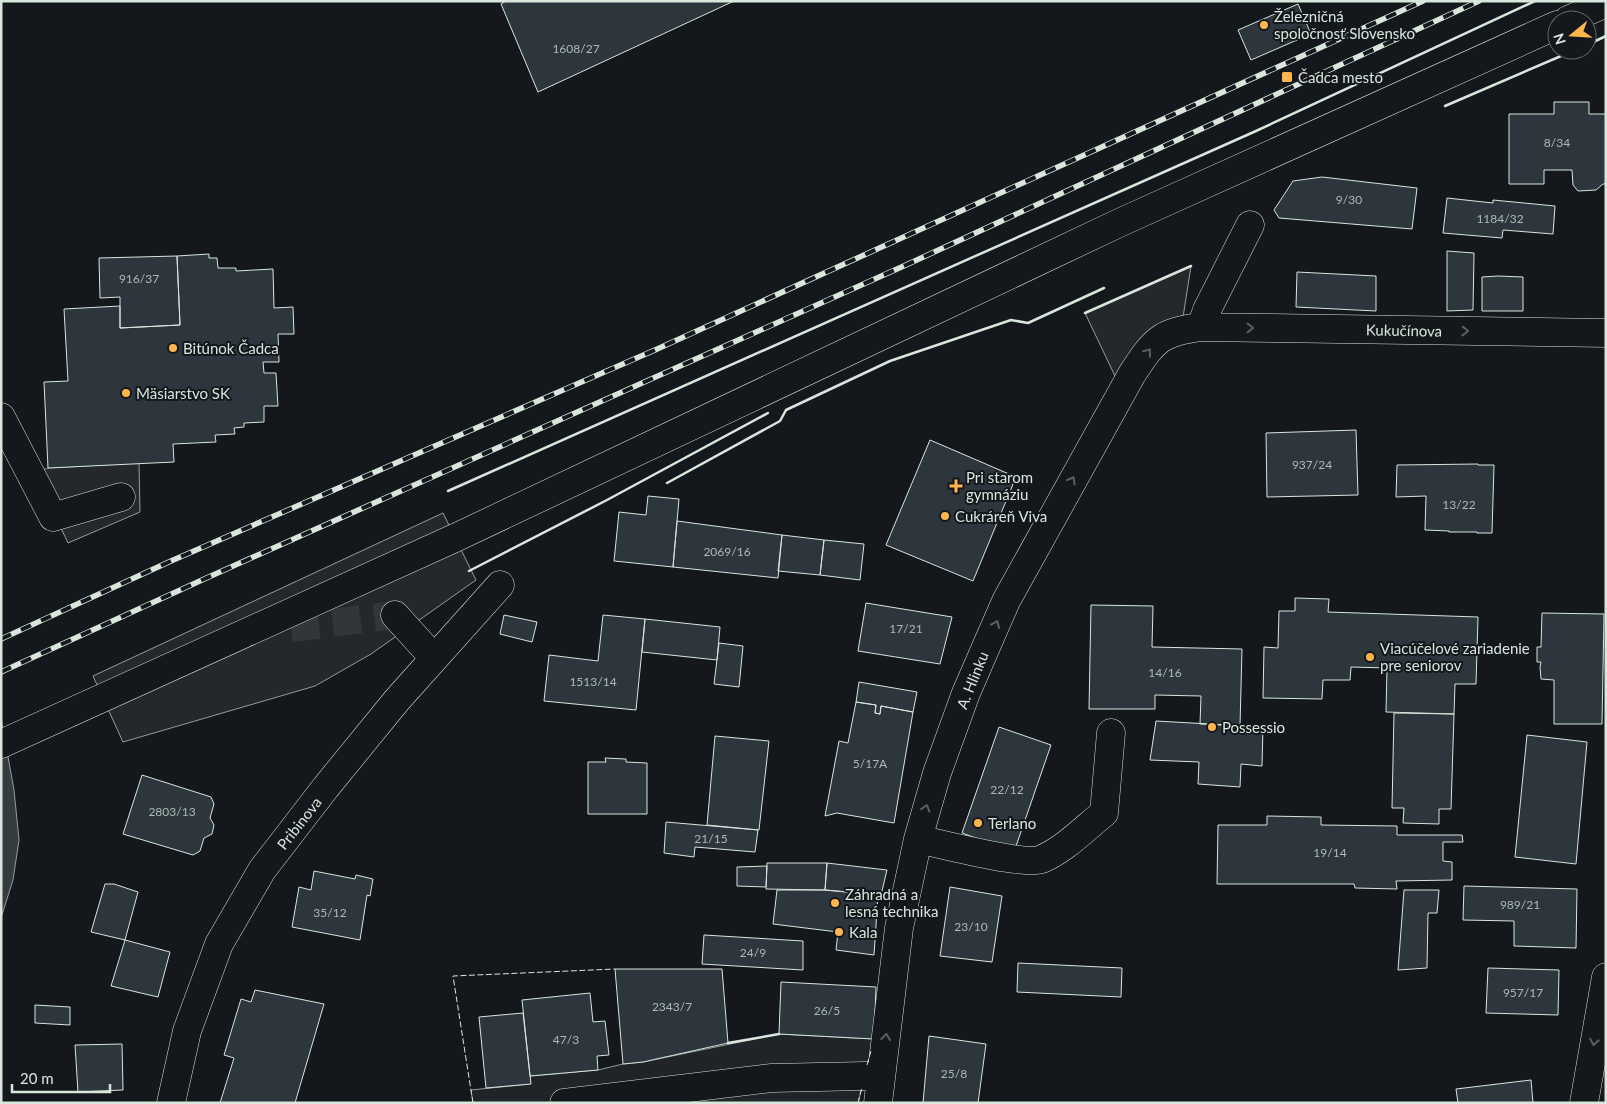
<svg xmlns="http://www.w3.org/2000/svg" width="1607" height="1104" viewBox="0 0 1607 1104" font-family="Lato,sans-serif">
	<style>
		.green { fill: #202428; stroke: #939e99 }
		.parking { fill: #24282b; stroke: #939e99 }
		.water { fill: #363b3e; stroke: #939e99 }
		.building { fill: #2c363c; stroke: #d8e6dc }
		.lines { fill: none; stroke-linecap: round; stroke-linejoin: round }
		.minor-tunnel { stroke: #313739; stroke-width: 28; stroke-dasharray: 28 14; stroke-linecap: butt }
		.minor-casing { stroke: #d8e6dc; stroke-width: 29 }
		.major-casing { stroke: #d8e6dc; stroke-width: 29 }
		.minor { stroke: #14181c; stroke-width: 28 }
		.major { stroke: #14181c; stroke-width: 28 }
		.rail-casing { stroke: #d8e6dc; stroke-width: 5.5 }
		.rail { stroke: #14181c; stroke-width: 4; stroke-dasharray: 11; stroke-linecap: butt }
		.fence { stroke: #d8e6dc; stroke-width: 1; stroke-dasharray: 6 2.5; stroke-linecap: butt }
		.wall { stroke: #d8e6dc; stroke-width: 2.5 }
		.oneway { stroke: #59605f }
		.poi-dot { fill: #ffb74d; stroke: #14181c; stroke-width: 2 }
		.labels { text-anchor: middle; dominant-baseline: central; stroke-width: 4; stroke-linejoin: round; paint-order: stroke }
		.number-label { font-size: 12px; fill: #adbab4 }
		.poi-label { font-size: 15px; fill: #d8e6dc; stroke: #14181c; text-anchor: start }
		.street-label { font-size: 15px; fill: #d8e6dc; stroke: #14181c }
	</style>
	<rect width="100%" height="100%" fill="#14181c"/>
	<!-- green -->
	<path class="green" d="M779 1034 874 1039 858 1103H473L471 1090 530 1084V1076L598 1070 623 1064 643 1062Z"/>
	<!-- parking -->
	<path class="parking" d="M1191 266 1181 330 1115 376 1085 313Z
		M139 463 140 512 68 543 35 473 48 468Z
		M443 513 476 580 371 654 315 686 123 742 93 676Z"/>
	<!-- water -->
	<path class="water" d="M1 718 14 790 19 840 13 880 1 918Z"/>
	<!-- building -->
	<path class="building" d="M506 1H734L538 92 501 4Z
		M1298 4 1311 34 1251 60 1238 30Z
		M1554 102H1589V114H1606V184H1603L1596 190 1578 191 1573 185 1572 170H1544V184H1509V114H1554Z
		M1322 177 1417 188 1412 229 1279 218 1274 210 1293 181Z
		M1447 198 1493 203V200L1555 206 1553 234 1503 230 1502 238 1443 233Z
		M1447 251 1474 253 1473 310 1447 311Z
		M209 254V258H217L218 268H236V271L273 269 274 308 293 307 294 334H278L279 362H263L264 373H276L278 406H264V422L244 423V427L234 428 235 434 215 435 216 442 173 444 174 462 48 468 44 382 68 381 64 309 120 306V328L180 325 177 256Z
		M177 256 180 325 120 328V297L100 298 99 258Z
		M1297 272 1376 276V311L1296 307Z
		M1498 276 1523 277V311H1482V277Z
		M1356 430 1358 495 1267 497 1266 433Z
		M930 440 1016 477 973 581 886 545Z
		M1478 464V465H1494L1492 533H1477V532H1449V531L1425 530 1426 496 1396 497 1397 465Z
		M648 496 679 499 673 567 614 561 619 512 646 515Z
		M677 521 782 535 778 578 673 567Z
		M782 535 824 540 820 575 778 571Z
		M824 540 864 544 860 580 820 575Z
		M1295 598 1329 599 1328 612 1478 617 1476 684H1455L1454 714 1386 712 1387 668 1351 667 1350 680H1323L1322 699 1263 698 1264 647 1278 648 1279 611H1295Z
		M866 603 952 617 940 664 858 651Z
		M1091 605 1153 606 1152 647 1242 649 1240 726 1200 724 1201 696 1155 695V709H1089Z
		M1542 613 1604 614 1602 724H1554V680L1541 679 1540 667 1541 662H1537V647H1541Z
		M504 615 537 622 532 642 500 634Z
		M603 615 645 619 636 710 544 701 549 655 598 661Z
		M645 619 720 627 717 660 642 652Z
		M719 643 743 646 739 687 714 684Z
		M859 682 917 692 913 712 881 706 880 714 875 713 876 705 856 702Z
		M856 702 876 705 875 713 880 714 881 706 913 712 894 823 837 813 825 816 839 741 848 743Z
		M1394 713 1454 714 1451 809H1439V824L1403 823 1404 808H1392Z
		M1156 721 1263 727 1262 766 1241 764 1240 787 1198 784 1199 762 1150 760Z
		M999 727 1051 745 1014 852 962 833Z
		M1527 735 1587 742 1576 864 1515 857Z
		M715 736 769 741 759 830 707 825Z
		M605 758 626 759V762L647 763V814H588V762H606Z
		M142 775 211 797 214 804 210 818 214 825 212 834 204 838 200 851 193 855 123 834Z
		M1267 816 1321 817V825L1397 826V835H1462L1463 842H1443V861L1452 862V880L1396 881 1397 889 1355 888 1354 884H1217L1218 825H1267Z
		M666 822 758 830 755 852 695 847 694 857 664 853Z
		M767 863H827L825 890 766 889Z
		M827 863 887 870 881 895 825 890Z
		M767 866 766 887 737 886V867Z
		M314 871 355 879 356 875 373 879 370 896 367 895 360 940 292 927 299 887 311 890Z
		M105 884H114L138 892 125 940 91 932Z
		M1464 886 1577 889 1576 948 1514 946V921L1463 920Z
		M950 887 1002 896 992 962 940 956Z
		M777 890H825L878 895 874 955 836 950 838 932 773 924Z
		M1404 890H1439L1437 913H1428L1427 968 1398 970Z
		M704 935 803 941V970L702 964Z
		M125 940 170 952 158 997 111 986Z
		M1018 963 1122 968 1121 997 1017 992Z
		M1488 968 1559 970 1558 1015 1486 1013Z
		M615 969H722L728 1043 643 1062 623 1064Z
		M781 982 876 987 874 1039 779 1034Z
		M255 990 324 1004 295 1103H220L234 1058 224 1055 241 999 251 1002Z
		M590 993 593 1022 605 1021 609 1055 597 1056 598 1070 530 1076 522 1000Z
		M35 1005 70 1007V1025L35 1023Z
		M523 1013 531 1084 486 1088 479 1017Z
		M929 1036 986 1044 978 1103H923Z
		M122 1044 123 1090 78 1092 75 1045Z
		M1531 1080 1533 1103H1458L1456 1089Z"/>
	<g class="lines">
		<!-- minor-tunnel -->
		<path class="minor-tunnel" d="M291 628 395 615"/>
		<defs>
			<path id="minor" d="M1201 327 1207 310 1250 225
				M1 417 53 517 121 497
				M395 615 434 658
				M918 839C940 844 1026 866 1042 859 1065 849 1084 829 1104 813L1111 733
				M171 1103 187 1031 219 944 262 870 326 787 397 700 500 585
				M564 1103 772 1078 865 1076 881 1078
				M878 1103 899 928 918 839 937 773 966 693 1006 601 1132 374C1154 341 1159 332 1201 327L1606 333
				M1584 1103 1606 977"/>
			<path id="major" d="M1568 20 1606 3
				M1 744 457 537 1119 223 1557 25"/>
		</defs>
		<!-- minor casing -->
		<use href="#minor" class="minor-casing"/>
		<!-- major casing -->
		<use href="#major" class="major-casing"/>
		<!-- minor -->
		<use href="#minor" class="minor"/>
		<!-- major -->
		<use href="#major" class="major"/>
		<defs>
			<path id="rail" d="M1 639 171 561 655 350 1423 1
				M1 672 202 580 906 265 1479 1"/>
		</defs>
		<!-- rail casing -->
		<use href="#rail" class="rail-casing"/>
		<!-- rail -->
		<use href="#rail" class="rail"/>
		<!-- fence -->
		<path class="fence" d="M867 1065 871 1051
			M473 1103 453 976 615 969
			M858 1103 862 1087"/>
		<!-- wall -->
		<path class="wall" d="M1587 45 1606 36
			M1445 106 1575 50
			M1085 313 1191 266
			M667 483 780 421 786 410 890 361 1011 320 1028 323 1104 288
			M448 491 1256 131 1535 1
			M469 571 607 500 768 413
			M728 1043 779 1034"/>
	</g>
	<!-- one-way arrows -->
	<defs><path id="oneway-chevron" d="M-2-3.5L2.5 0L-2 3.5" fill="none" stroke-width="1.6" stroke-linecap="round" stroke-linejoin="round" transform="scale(1.25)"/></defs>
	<g class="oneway">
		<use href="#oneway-chevron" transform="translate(1250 328) rotate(1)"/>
		<use href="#oneway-chevron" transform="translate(1465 331) rotate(1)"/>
		<use href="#oneway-chevron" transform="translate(1148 352) rotate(-52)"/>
		<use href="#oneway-chevron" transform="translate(1072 480) rotate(-61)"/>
		<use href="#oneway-chevron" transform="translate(996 624) rotate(-67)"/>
		<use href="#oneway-chevron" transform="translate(926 808) rotate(-73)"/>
		<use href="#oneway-chevron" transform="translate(886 1037) rotate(-83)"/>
		<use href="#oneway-chevron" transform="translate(1594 1042) rotate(100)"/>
	</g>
	<!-- markers -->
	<g class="poi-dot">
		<circle cx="1264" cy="25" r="5"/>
		<rect x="1281" y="71" width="12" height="12" rx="2.5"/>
		<circle cx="173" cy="348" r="5"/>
		<circle cx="126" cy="393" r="5"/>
		<path d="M953.5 478.5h5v5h5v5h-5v5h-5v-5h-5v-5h5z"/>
		<circle cx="945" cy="516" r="5"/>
		<circle cx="1370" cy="657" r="5"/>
		<circle cx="1212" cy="727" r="5"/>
		<circle cx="978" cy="823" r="5"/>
		<circle cx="835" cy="903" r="5"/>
		<circle cx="839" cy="932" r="5"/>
	</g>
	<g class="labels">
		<!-- number labels -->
		<g class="number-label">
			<text x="576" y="48">1608/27</text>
			<text x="1557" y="142">8/34</text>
			<text x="1349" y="199">9/30</text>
			<text x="1500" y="218">1184/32</text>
			<text x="139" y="278">916/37</text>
			<text x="1312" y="464">937/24</text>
			<text x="1459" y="504">13/22</text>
			<text x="727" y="551">2069/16</text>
			<text x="906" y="628">17/21</text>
			<text x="1165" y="672">14/16</text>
			<text x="593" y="681">1513/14</text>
			<text x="870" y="763">5/17A</text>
			<text x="1007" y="789">22/12</text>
			<text x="172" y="811">2803/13</text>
			<text x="711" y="838">21/15</text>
			<text x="1330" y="852">19/14</text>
			<text x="1520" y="904">989/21</text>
			<text x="330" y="912">35/12</text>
			<text x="971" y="926">23/10</text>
			<text x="753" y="952">24/9</text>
			<text x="1523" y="992">957/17</text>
			<text x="672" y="1006">2343/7</text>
			<text x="827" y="1010">26/5</text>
			<text x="566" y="1039">47/3</text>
			<text x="954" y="1073">25/8</text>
		</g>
		<!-- poi labels -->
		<g class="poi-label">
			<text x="1274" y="16">Železničná<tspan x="1274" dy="17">spoločnosť Slovensko</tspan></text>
			<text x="1298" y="77">Čadca mesto</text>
			<text x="183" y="348">Bitúnok Čadca</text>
			<text x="136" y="393">Mäsiarstvo SK</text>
			<text x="966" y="477">Pri starom<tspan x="966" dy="17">gymnáziu</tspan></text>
			<text x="955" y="516">Cukráreň Viva</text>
			<text x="1380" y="648">Viacúčelové zariadenie<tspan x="1380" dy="17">pre seniorov</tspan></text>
			<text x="1222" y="727">Possessio</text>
			<text x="988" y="823">Terlano</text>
			<text x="845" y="894">Záhradná a<tspan x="845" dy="17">lesná technika</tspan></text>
			<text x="849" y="932">Kala</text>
		</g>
		<!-- street labels -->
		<g class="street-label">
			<text transform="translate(1404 330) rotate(1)">Kukučínova</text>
			<text transform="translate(972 680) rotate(-68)">A. Hlinku</text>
			<text transform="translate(299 823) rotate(-52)">Pribinova</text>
		</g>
	</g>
	<!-- border -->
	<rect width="1607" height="1104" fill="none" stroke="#d8e6dc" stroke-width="5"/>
	<!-- north arrow -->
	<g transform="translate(1572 35) rotate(252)"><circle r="24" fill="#14181c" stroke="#626a69"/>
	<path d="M0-4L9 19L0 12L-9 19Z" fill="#ffb74d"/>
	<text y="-8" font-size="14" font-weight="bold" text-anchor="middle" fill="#d8e6dc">N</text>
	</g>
	<!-- scale -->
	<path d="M12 1084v8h98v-8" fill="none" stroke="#d8e6dc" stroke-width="2.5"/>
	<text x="20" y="1084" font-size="15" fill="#d8e6dc" stroke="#14181c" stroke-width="4" paint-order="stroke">20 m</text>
</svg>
